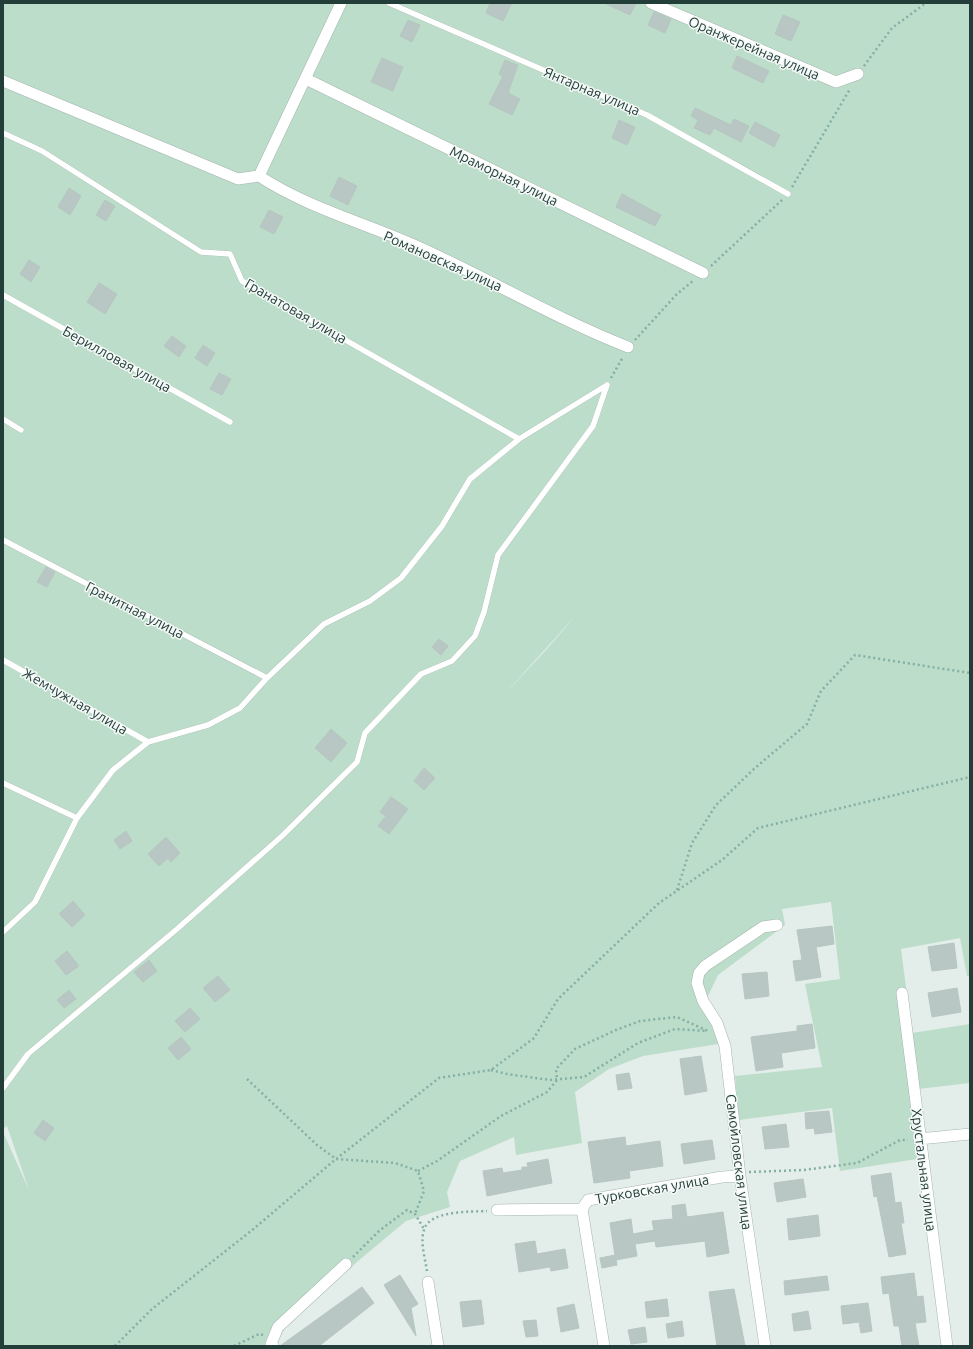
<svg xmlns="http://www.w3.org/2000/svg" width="973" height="1349" viewBox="0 0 973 1349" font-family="Ubuntu,sans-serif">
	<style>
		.green { fill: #bcddc9; fill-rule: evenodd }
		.building { fill: #b8c7c3; stroke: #b6c6c1 }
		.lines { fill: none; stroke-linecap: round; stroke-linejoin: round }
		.service-casing { stroke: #a6b5b1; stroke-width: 6 }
		.minor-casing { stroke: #a6b5b1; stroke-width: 12 }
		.path { stroke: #84afa6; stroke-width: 2.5; stroke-dasharray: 2 3; stroke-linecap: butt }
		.service { stroke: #fff; stroke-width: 5.5 }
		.minor { stroke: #fff; stroke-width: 11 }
		.labels { text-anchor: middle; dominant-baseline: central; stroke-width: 3; stroke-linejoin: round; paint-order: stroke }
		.street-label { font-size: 14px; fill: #233e39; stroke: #f4f9f7 }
	</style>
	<rect width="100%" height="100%" fill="#e3ede9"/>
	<!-- green -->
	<path class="green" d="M3 3H970V976H967L960 938 901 949 912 1033 970 1024V1083L918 1089 922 1129 913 1130 917 1159 840 1171 832 1108 739 1120 735 1076 822 1067 805 984 840 979 831 902 782 909 785 925 718 975 707 998 699 1006 712 1024 718 1044 643 1056 609 1069 575 1092 582 1143 516 1155 514 1137 460 1161 447 1192 450 1207 406 1221 358 1261 284 1329 278 1342 270 1346H3V1132L29 1190 7 1126 3 1129ZM577 614 546 650 500 699Z"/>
	<!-- building -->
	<path class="building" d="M490 3H512L503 21 486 13Z
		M604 3H636L630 15Z
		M654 12 671 19 665 33 648 25Z
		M783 15 800 22 791 41 775 34Z
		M408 20 420 25 412 42 400 36Z
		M737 56 769 71 763 83 732 68Z
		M382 58 403 67 393 91 371 82Z
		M505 60 518 65 508 93 520 99 512 115 489 104 503 76 499 74Z
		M695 108 731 125 734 119 749 126 741 142 714 128 710 135 694 128 698 120 691 116Z
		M619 120 635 127 627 145 612 138Z
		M755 122 780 135 774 147 749 133Z
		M339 177 357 186 348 205 330 196Z
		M69 188 81 196 70 215 58 207Z
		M622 194 661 215 655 226 616 207Z
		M105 200 115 206 106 221 96 215Z
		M269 210 283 217 274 234 260 227Z
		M29 260 40 267 31 282 20 274Z
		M99 283 117 294 105 314 87 302Z
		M172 336 186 346 179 357 164 346Z
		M203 345 215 353 207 366 195 358Z
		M219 373 231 379 222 395 210 389Z
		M46 567 55 572 47 587 37 582Z
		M439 639 448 646 441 655 432 647Z
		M331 729 347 743 331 762 315 748Z
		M424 768 435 778 424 790 414 781Z
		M391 797 408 809 389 834 378 826 386 816 380 812Z
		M126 831 132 841 120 849 114 840Z
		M166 837 180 853 171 862 168 858 159 866 148 854Z
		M73 901 85 915 72 927 59 914Z
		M832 926 834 944 816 947 821 977 796 981 793 961 802 960 797 930Z
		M954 943 957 968 932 971 928 947Z
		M67 951 79 966 66 975 55 961Z
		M149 960 157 971 143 982 134 972Z
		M767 972 769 996 745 999 742 974Z
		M218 976 230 990 215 1002 203 988Z
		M957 988 961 1012 932 1017 928 993Z
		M69 990 76 999 64 1008 57 1000Z
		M190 1008 200 1019 185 1032 175 1021Z
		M812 1024 815 1048 781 1053 783 1067 756 1071 751 1037 797 1031V1026Z
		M181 1037 191 1049 178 1060 168 1048Z
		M701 1056 707 1091 685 1095 680 1059Z
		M629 1073 632 1088 618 1090 616 1075Z
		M829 1111 832 1132 815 1134 814 1128 806 1129 805 1113Z
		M43 1120 54 1128 45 1141 34 1133Z
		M786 1124 789 1147 765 1149 762 1127Z
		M625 1137 626 1146 660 1141 663 1166 629 1171 630 1178 594 1183 588 1142Z
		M712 1140 715 1159 684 1164 681 1144Z
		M548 1159 552 1183 487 1196 483 1171 502 1168 503 1173 522 1170V1167H528L527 1163Z
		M891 1173 895 1203 901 1202 904 1223H901L906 1254 889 1257 877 1196 874 1197 871 1176Z
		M803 1179 806 1197 777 1202 774 1183Z
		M685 1204 687 1217 723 1212 729 1253 707 1257 705 1241 656 1247 655 1241 635 1244 637 1256 616 1260 617 1265 602 1268 600 1258 615 1255 610 1223 631 1219 633 1234 654 1230 652 1221 673 1219 672 1206Z
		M818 1215 820 1236 789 1240 787 1219Z
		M535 1241 537 1254 565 1249 568 1268 551 1271 550 1267 519 1272 515 1244Z
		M914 1273 917 1297 923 1296 926 1322 915 1323 919 1346H902L899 1326H894L889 1293 883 1294 881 1277Z
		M400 1275 418 1304 411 1308 416 1336 384 1285Z
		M827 1276 829 1290 785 1295 784 1281Z
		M362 1287 374 1303 319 1346H280Z
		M734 1289 745 1346H717L709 1292Z
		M667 1299 669 1316 647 1318 645 1302Z
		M481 1300 484 1324 463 1327 460 1302Z
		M868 1303 872 1331 861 1333 859 1322 843 1324 841 1306Z
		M574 1304 579 1328 561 1332 557 1308Z
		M808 1311 811 1329 794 1331 792 1314Z
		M536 1320 538 1336 526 1337 523 1321Z
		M682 1321 684 1336 668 1338 666 1324Z
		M645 1327 647 1342 631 1344 628 1330Z"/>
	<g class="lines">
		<defs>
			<path id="service" d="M389 3 647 115 788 194
				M3 133 42 151 201 252 230 254 242 281 519 439
				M3 295 230 422
				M3 419 21 430
				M3 540 267 678
				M3 660 148 742
				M3 783 77 818
				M3 932 35 902 77 818 113 770 148 742 208 725 240 708 267 678 324 624 370 601 401 578 442 526 470 479 519 439 607 385
				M3 1088 28 1054 177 929 282 836 357 762 365 733 421 674 452 661 475 636 484 612 498 555 593 426 607 385"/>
			<path id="minor" d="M651 3 836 82 858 74
				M306 79 703 273
				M3 81 238 179 259 176 341 3
				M259 176C306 207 362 222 414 245 486 277 554 318 628 347
				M902 993 947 1346
				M919 1139 970 1134
				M582 1209 588 1200 722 1177 740 1176
				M582 1209 604 1346
				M497 1210 582 1209
				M428 1282 438 1346
				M273 1346 271 1344 278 1327 346 1264
				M765 1346 740 1176 725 1046 717 1023 703 1001 697 983 699 973 705 966 763 927 777 925"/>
		</defs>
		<!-- service casing -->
		<use href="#service" class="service-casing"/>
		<!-- minor casing -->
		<use href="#minor" class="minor-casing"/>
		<!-- path -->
		<path class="path" d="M864 66 892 28 926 3
			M792 187 850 89
			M711 266 782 200
			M635 340 677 294 693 281
			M611 378 623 357
			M677 890 692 843 716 805 755 768 807 724 821 691 855 655 970 673
			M491 1070 507 1074 550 1080 584 1077 638 1043 675 1029 707 1031
			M247 1079 317 1145 336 1159 395 1163 418 1171 424 1191 415 1214
			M418 1171 437 1161 501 1116 547 1092 557 1080 556 1069 575 1049 616 1030 640 1021 677 1017 708 1031
			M749 1172 804 1170 857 1163 900 1140H908
			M353 1257 379 1231 407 1210 415 1214 424 1229
			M427 1271C425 1258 420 1242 424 1230 429 1210 471 1212 487 1211
			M115 1346 152 1309 251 1231 336 1159 439 1078 491 1070 534 1038 558 999 659 903 722 860 758 828 970 777
			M234 1346 259 1334 263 1335"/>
		<!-- service -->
		<use href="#service" class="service"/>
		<!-- minor -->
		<use href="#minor" class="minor"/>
	</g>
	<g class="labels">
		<!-- street labels -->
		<g class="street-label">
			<text transform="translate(754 48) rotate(23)">Оранжерейная улица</text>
			<text transform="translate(592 91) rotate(23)">Янтарная улица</text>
			<text transform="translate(504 176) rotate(26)">Мраморная улица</text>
			<text transform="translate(443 261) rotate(24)">Романовская улица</text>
			<text transform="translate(296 311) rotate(30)">Гранатовая улица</text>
			<text transform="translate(117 359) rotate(29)">Берилловая улица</text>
			<text transform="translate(135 610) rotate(27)">Гранитная улица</text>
			<text transform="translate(75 701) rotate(30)">Жемчужная улица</text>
			<text transform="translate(739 1162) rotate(83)">Самойловская улица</text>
			<text transform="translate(924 1170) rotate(83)">Хрустальная улица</text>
			<text transform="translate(652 1189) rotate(-10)">Турковская улица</text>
		</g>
	</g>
	<!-- border -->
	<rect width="973" height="1349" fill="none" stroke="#233e39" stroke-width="8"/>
</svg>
